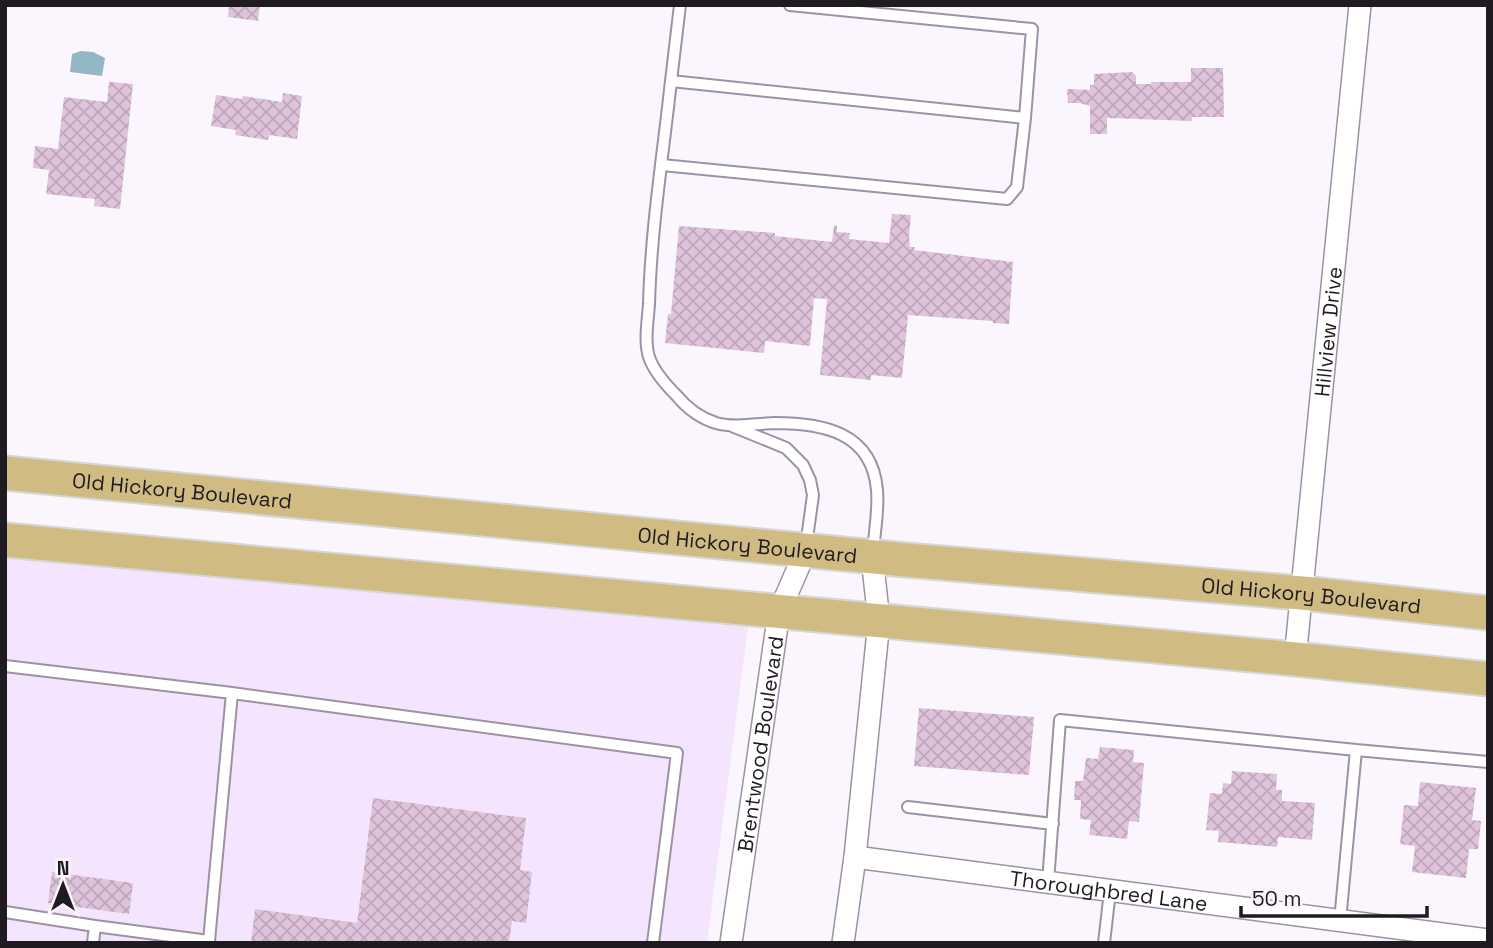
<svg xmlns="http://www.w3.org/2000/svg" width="1493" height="948" viewBox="0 0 1493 948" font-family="'Space Grotesk',sans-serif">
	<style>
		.built { fill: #f5e4fd }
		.water { fill: #93b7c5 }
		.building { fill: url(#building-cross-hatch) }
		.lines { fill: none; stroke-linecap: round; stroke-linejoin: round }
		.service-casing { stroke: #9d92a2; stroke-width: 14 }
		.minor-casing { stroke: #9d92a2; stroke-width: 24 }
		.primary-casing { stroke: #d7d6d7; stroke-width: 37 }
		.service { stroke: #fff; stroke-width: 10 }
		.minor { stroke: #fff; stroke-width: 21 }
		.primary { stroke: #d0bc82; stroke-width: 33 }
		.labels { text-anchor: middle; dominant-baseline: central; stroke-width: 6; stroke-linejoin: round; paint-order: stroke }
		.street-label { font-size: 21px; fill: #1f1b21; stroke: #fbf6fd }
	</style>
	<defs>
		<pattern id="building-cross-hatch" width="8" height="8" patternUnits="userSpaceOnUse" patternTransform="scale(1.75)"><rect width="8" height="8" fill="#dec3da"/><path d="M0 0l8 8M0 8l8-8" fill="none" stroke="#bea7bb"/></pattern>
	</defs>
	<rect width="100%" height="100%" fill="#fbf6fd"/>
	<!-- built -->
	<path class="built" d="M5 558 748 627 707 943H5Z"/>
	<!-- water -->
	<path class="water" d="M81 51 93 52 105 58 102 76 70 72 72 54Z"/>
	<!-- building -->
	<path class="building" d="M229 5H260L258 21 228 17Z
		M1191 68H1223L1224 117H1192V121L1107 118V134H1090V106L1080 103H1068L1067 89 1090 90V85H1094V74L1132 72 1136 76V84H1151V82H1191Z
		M109 82 133 84 120 209 94 206 95 199 46 194 49 170 33 168 35 146 58 149 64 97 107 102Z
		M283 93 302 96 297 139 269 135 268 140 235 135 236 130 211 126 216 95 242 99 243 96 282 102Z
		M892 214 911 215 909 237 910 247H915L914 250 1013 262 1009 324 993 323V321L908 315 902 378 871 375V380L820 375 827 299 814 298 810 346 765 341 764 353 665 343 668 314H671L679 226 775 233V236L832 242 834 225 837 226V232L850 233 849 239 889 243Z
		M919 708 1034 717 1029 775 914 766Z
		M1100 747 1134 750 1133 762 1144 763 1139 822 1129 821 1127 839 1089 835 1091 820 1080 819 1081 800H1074L1075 781H1083L1086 758 1098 759Z
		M1232 771 1277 774 1276 790H1282V801L1315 803 1312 840 1278 837 1277 847 1218 842 1219 831 1206 830 1210 793 1222 794 1223 783 1231 784Z
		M1420 782 1476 788 1472 820 1481 821 1478 849H1469L1466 878 1412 872 1415 846 1400 844 1404 805 1418 806Z
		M373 798 526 818 520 870 532 872 526 923 512 921 509 943H251L255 909 357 923Z
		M52 872 133 883 129 914 48 903Z"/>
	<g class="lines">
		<defs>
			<path id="service" d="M790 5 1032 29 1025 118
				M671 81 680 5
				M662 165 1007 199 1017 187 1025 118 671 81C663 155 651 229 649 304 648 320 644 341 649 357 654 372 666 385 677 396 687 408 700 418 716 423 734 428 755 424 774 423 823 423 872 432 877 490 879 511 874 533 873 554
				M732 426 786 448 803 465 810 480 813 495 806 546
				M5 666 232 693 677 753 653 943
				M908 807 1053 824
				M1048 882 1060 720 1356 750
				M5 912 95 926 93 943
				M1340 921 1356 750 1488 762
				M95 926 209 941V943
				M209 941 232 693
				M1104 943 1110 891"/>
			<g id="minor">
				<path id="s1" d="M1295 659 1360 5"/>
				<path id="s2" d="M855 857 1488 940"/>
				<path id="s3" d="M731 943 779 612 806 550"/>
				<path d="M843 943 855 857 879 621 872 557"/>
			</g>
			<g id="primary">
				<path id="s4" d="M5 473 906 560 1302 593 1488 613"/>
				<path d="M5 540 1295 659 1488 679"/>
			</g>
		</defs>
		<!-- service casing -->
		<use href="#service" class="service-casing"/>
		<!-- minor casing -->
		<use href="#minor" class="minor-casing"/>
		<!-- primary casing -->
		<use href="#primary" class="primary-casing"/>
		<!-- service -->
		<use href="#service" class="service"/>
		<!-- minor -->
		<use href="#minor" class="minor"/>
		<!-- primary -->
		<use href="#primary" class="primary"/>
	</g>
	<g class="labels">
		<!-- street labels -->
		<g class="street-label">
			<text stroke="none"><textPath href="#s1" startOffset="329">Hillview Drive</textPath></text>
			<text stroke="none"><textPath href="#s4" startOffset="178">Old Hickory Boulevard</textPath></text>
			<text stroke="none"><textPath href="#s4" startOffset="746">Old Hickory Boulevard</textPath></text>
			<text stroke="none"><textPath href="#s4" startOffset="1312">Old Hickory Boulevard</textPath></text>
			<text stroke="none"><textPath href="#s3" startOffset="201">Brentwood Boulevard</textPath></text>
			<text stroke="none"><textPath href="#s2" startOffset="256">Thoroughbred Lane</textPath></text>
		</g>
	</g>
	<!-- border -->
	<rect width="1493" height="948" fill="none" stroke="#1f1b21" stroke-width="14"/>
	<!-- north arrow -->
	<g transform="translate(63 885)" stroke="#fbf6fd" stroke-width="5" paint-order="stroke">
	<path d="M0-5L12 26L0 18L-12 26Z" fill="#1f1b21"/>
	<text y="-10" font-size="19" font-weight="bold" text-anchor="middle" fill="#1f1b21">N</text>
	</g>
	<!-- scale -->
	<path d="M1241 906v10h186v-10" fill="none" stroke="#1f1b21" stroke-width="3.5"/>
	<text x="1252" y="906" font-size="21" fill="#1f1b21" stroke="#fbf6fd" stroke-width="5" paint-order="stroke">50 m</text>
</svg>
